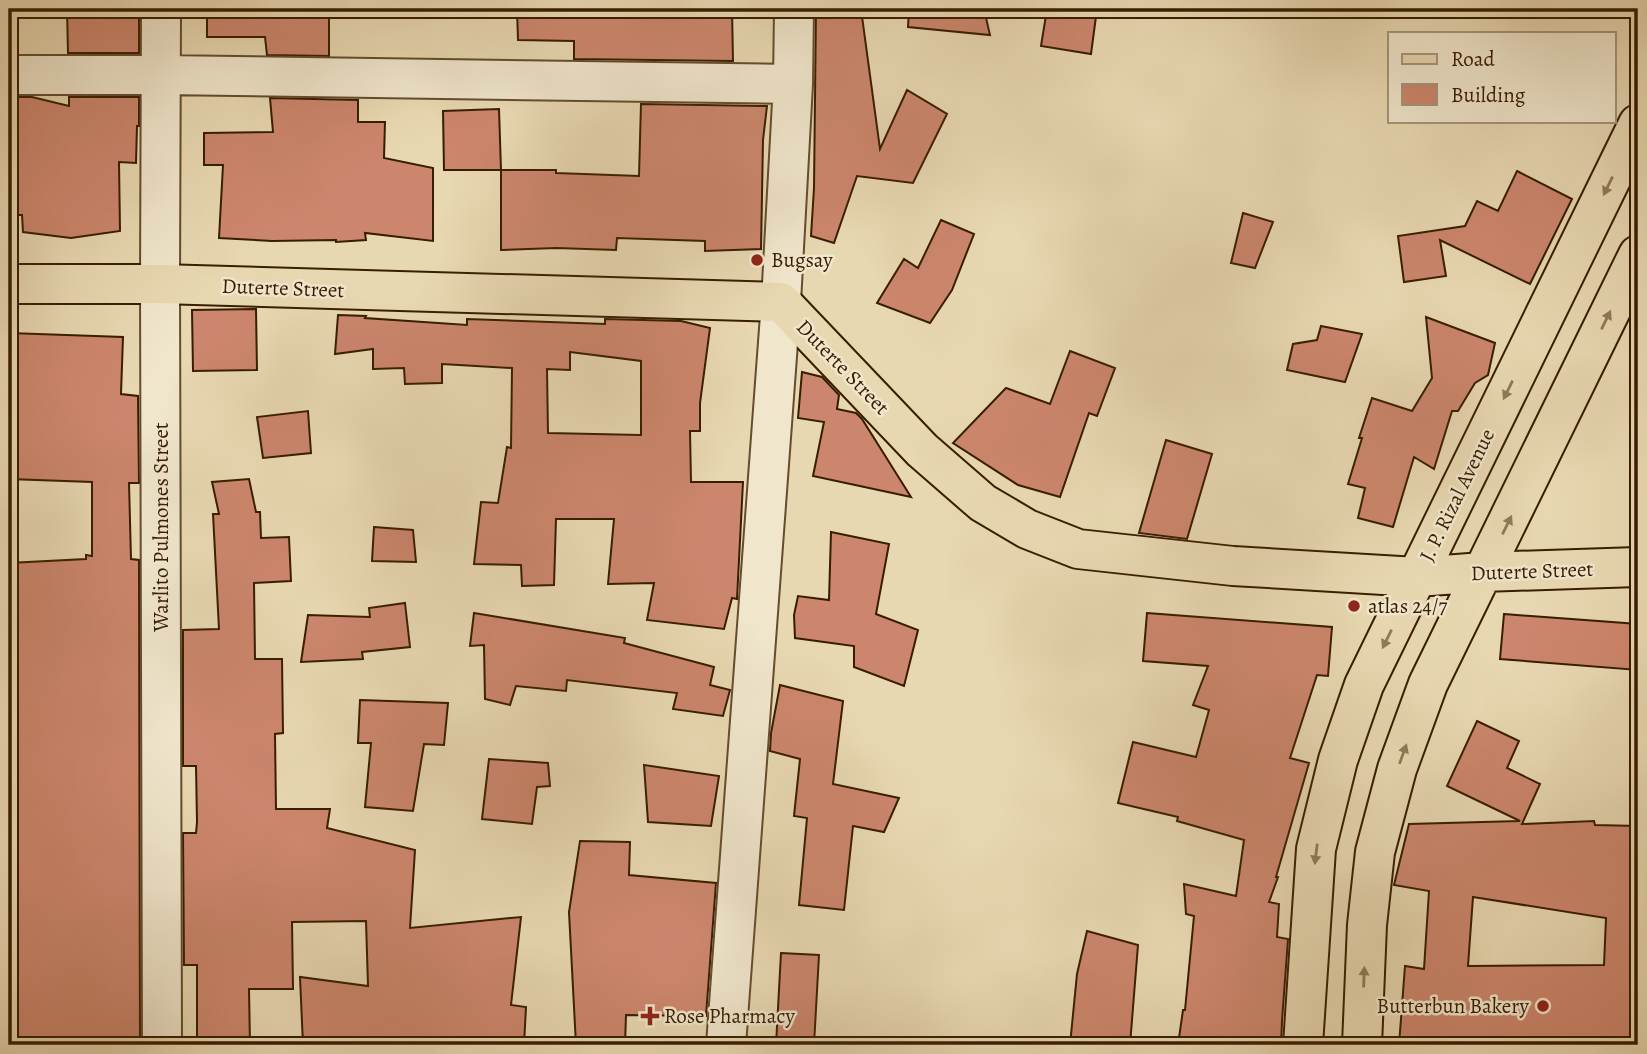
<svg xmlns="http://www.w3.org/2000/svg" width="1647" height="1054" viewBox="0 0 1647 1054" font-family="Alegreya,serif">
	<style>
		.building { fill: #cc866d; stroke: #381d01; stroke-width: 2; fill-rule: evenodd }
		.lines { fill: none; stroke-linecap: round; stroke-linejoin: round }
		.minor-casing { stroke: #644c2d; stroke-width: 42 }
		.major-casing { stroke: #381d01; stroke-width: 42 }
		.minor { stroke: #f0e6cc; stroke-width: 38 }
		.major { stroke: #e8d8b1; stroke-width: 38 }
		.oneway { fill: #907a59 }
		.poi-dot { fill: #8f2418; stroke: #f0e6cc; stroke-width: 2.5 }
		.labels { text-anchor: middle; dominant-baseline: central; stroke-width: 5; stroke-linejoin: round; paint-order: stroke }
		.poi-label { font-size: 21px; fill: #381d01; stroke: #f0e6cc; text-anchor: start }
		.street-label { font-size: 21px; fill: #381d01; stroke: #f0e6cc }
	</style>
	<rect width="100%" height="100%" fill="#e8d8b1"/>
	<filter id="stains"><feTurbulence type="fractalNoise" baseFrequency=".00286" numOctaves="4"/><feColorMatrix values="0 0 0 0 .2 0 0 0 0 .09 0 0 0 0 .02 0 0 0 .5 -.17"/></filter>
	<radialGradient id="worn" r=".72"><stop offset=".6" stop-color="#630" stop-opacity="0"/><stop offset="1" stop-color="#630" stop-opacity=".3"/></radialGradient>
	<!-- building -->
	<path class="building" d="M67 9H139V53H68Z
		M207 9H329V56L267 55 265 37H207Z
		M517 9H732L733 61 574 59V41L518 40Z
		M816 9H861L880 149 907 90 947 114 913 183 857 176 834 243 811 236 814 188Z
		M909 9H984L990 35 908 27Z
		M1047 9H1097L1091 54 1041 46Z
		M9 97H32L69 106V97H139V126H137L136 163 119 162 120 231 71 238 23 232 22 215H9Z
		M270 98 358 100V122H385L384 158 433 168V241L365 233 366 240 336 242V240L272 241 219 238 223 165H204V133L273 132Z
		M641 104 767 106 763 140 761 249 705 251V241L617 238 616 250 556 248 501 250V170H556V173L639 176Z
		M499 109 501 170H444L443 111Z
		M1517 171 1572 199 1530 284 1440 240 1446 276 1404 282 1398 236 1465 226 1477 201 1498 211Z
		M1243 213 1273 222 1255 268 1231 263Z
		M941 220 974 234 952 290 930 323 877 303 904 259 918 268Z
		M256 309 257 370 193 371 192 310Z
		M338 315 366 316 365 318 467 325V319L605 324V319L681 321 710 328 700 403V431H690L691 482H743L737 599 732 598 724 629 647 620 654 583 608 584 614 519H556L554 585 522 586 521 565 474 564 481 502 498 503 507 447 511 448 512 368 442 364V383L405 384 404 368 373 369V349L335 354ZM570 352 641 361V435L548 433 547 369 570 370Z
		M1426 317 1495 343 1488 375 1475 383 1458 411H1452L1434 469 1414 457 1393 527 1358 518 1365 488 1348 484 1362 438H1359L1372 398 1412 411 1432 378Z
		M1321 326 1362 334 1345 382 1287 370 1293 344 1317 340Z
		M9 333 123 337 121 394 138 396 139 483H129L131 559 139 560 140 1045H9V563L86 559V555L92 556V482L9 479Z
		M1070 351 1115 368 1097 416 1089 413 1060 497 1018 485 953 443 1006 388 1050 404Z
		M802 372 822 377 839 395 837 409 856 413 862 419 911 497 813 476 824 422 798 418Z
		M308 411 311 453 263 458 257 417Z
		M1166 440 1212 454 1187 539 1139 533Z
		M249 479 256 512H260L261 538 289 537 291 581 254 583 255 659H282L283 733 275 734 276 809H330L327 828 415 850 410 928 521 917 511 1005 526 1007 524 1045H420V1038L385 1045H303L300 977 368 986 366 921 292 922 293 989H249L250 1045H197V965H184L183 833H196L197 822 196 766H183V630L219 629 213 514H219L212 482Z
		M374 527 413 530 416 562 372 561Z
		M831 532 889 544 876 614 918 630 904 686 854 667V646L795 638 794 615 798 596 829 600Z
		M405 603 410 647 362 652 363 659 301 662 308 615 370 617 369 608Z
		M474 613 625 638 624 643 714 667 710 685 730 690 723 716 673 709 677 693 567 680 566 691 516 686 510 705 485 699 484 645 470 646Z
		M1147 613 1332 627 1328 676 1317 675 1290 758 1309 763 1276 877H1278L1269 902 1279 904 1277 937 1288 939 1282 1021 1281 1045H1178L1183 1010H1185L1194 916 1186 914 1184 884 1236 896 1244 840 1177 821 1178 817 1118 803 1133 742 1196 757 1209 710 1193 705 1208 666 1143 661Z
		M1504 614 1638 624V670L1500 659Z
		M780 685 843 701 833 784 899 798 884 832 853 826 844 910 799 905 807 818 794 816 800 759 770 751 771 733Z
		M360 700 448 703 444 745 424 744 413 811 365 807 371 743H358Z
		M1477 721 1519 741 1507 768 1540 784 1522 824 1594 821 1595 825 1638 826V1037H1602L1601 1045H1399L1405 966 1424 969 1429 891 1394 885 1409 824 1520 821 1447 786ZM1473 897 1606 918 1604 965 1468 966Z
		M489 759 548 763 550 786 537 787 532 824 482 819Z
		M644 765 719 776 711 826 648 822Z
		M580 841 630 842 629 875 716 883 706 1016 626 1015 625 1045H576L569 912Z
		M1087 931 1138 945 1130 1045H1070L1077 974Z
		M781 953 819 955 814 1045H776Z"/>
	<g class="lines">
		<defs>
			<path id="minor" d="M161 9 160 284 162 1045
				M9 75H161L793 84
				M726 1045 781 302 793 84 794 9"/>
			<path id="major" d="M9 284H160L781 302 922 450 983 503 1027 529 1078 549 1233 566 1417 577 1483 572 1638 567
				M1303 1045 1316 849 1338 760 1364 685 1638 124
				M1362 1045 1367 925 1375 852 1397 769 1428 684 1638 255"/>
		</defs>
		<!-- minor casing -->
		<use href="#minor" class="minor-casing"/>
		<!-- major casing -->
		<use href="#major" class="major-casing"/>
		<!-- minor -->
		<use href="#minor" class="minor"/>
		<!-- major -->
		<use href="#major" class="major"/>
	</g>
	<!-- one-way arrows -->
	<defs><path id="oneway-solid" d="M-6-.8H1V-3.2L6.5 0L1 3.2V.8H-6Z" transform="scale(1.75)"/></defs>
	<g class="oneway">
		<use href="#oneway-solid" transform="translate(1608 186) rotate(116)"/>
		<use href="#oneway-solid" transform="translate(1606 320) rotate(-64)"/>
		<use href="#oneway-solid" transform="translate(1508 390) rotate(116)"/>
		<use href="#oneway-solid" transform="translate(1507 525) rotate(-64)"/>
		<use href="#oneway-solid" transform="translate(1387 639) rotate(116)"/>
		<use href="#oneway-solid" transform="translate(1403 754) rotate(-70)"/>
		<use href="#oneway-solid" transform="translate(1316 854) rotate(97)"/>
		<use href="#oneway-solid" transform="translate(1364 977) rotate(-88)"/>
	</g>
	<!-- markers -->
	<g class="poi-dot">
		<circle cx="757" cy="260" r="7"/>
		<circle cx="1354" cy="606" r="7"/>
		<circle cx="1543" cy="1006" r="7"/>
		<path d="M646.5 1005.5h7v7h7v7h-7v7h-7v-7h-7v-7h7z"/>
	</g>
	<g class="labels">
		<!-- poi labels -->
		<g class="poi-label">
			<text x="771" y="260">Bugsay</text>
			<text x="1368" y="606">atlas 24/7</text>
			<text x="1529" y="1006" text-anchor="end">Butterbun Bakery</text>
			<text x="664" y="1016">Rose Pharmacy</text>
		</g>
		<!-- street labels -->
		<g class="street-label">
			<text transform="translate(283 288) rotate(2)">Duterte Street</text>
			<text transform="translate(843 367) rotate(46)">Duterte Street</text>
			<text transform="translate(1457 495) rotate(-64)">J. P. Rizal Avenue</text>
			<text transform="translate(161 527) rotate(-90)">Warlito Pulmones Street</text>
			<text transform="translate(1532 571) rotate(-2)">Duterte Street</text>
		</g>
	</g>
	<!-- margin -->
	<rect width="1647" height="1054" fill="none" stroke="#e8d8b1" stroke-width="35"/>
	<rect x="10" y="10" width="1626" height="1033" fill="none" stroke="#381d01" stroke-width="3.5"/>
	<rect x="18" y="18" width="1612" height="1019" fill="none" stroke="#381d01" stroke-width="2"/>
	<!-- legend -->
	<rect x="1388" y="32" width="228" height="91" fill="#f0e6cc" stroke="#a6967b" stroke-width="2"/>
	<rect x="1402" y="54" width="35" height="10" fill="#e8d8b1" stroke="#a6967b" stroke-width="2"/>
	<text x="1451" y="66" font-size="21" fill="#381d01">Road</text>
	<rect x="1402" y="84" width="35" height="21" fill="#cc866d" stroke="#a6967b" stroke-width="2"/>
	<text x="1451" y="102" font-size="21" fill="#381d01">Building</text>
	<rect width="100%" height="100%" filter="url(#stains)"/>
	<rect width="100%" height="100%" fill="url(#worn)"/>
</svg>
